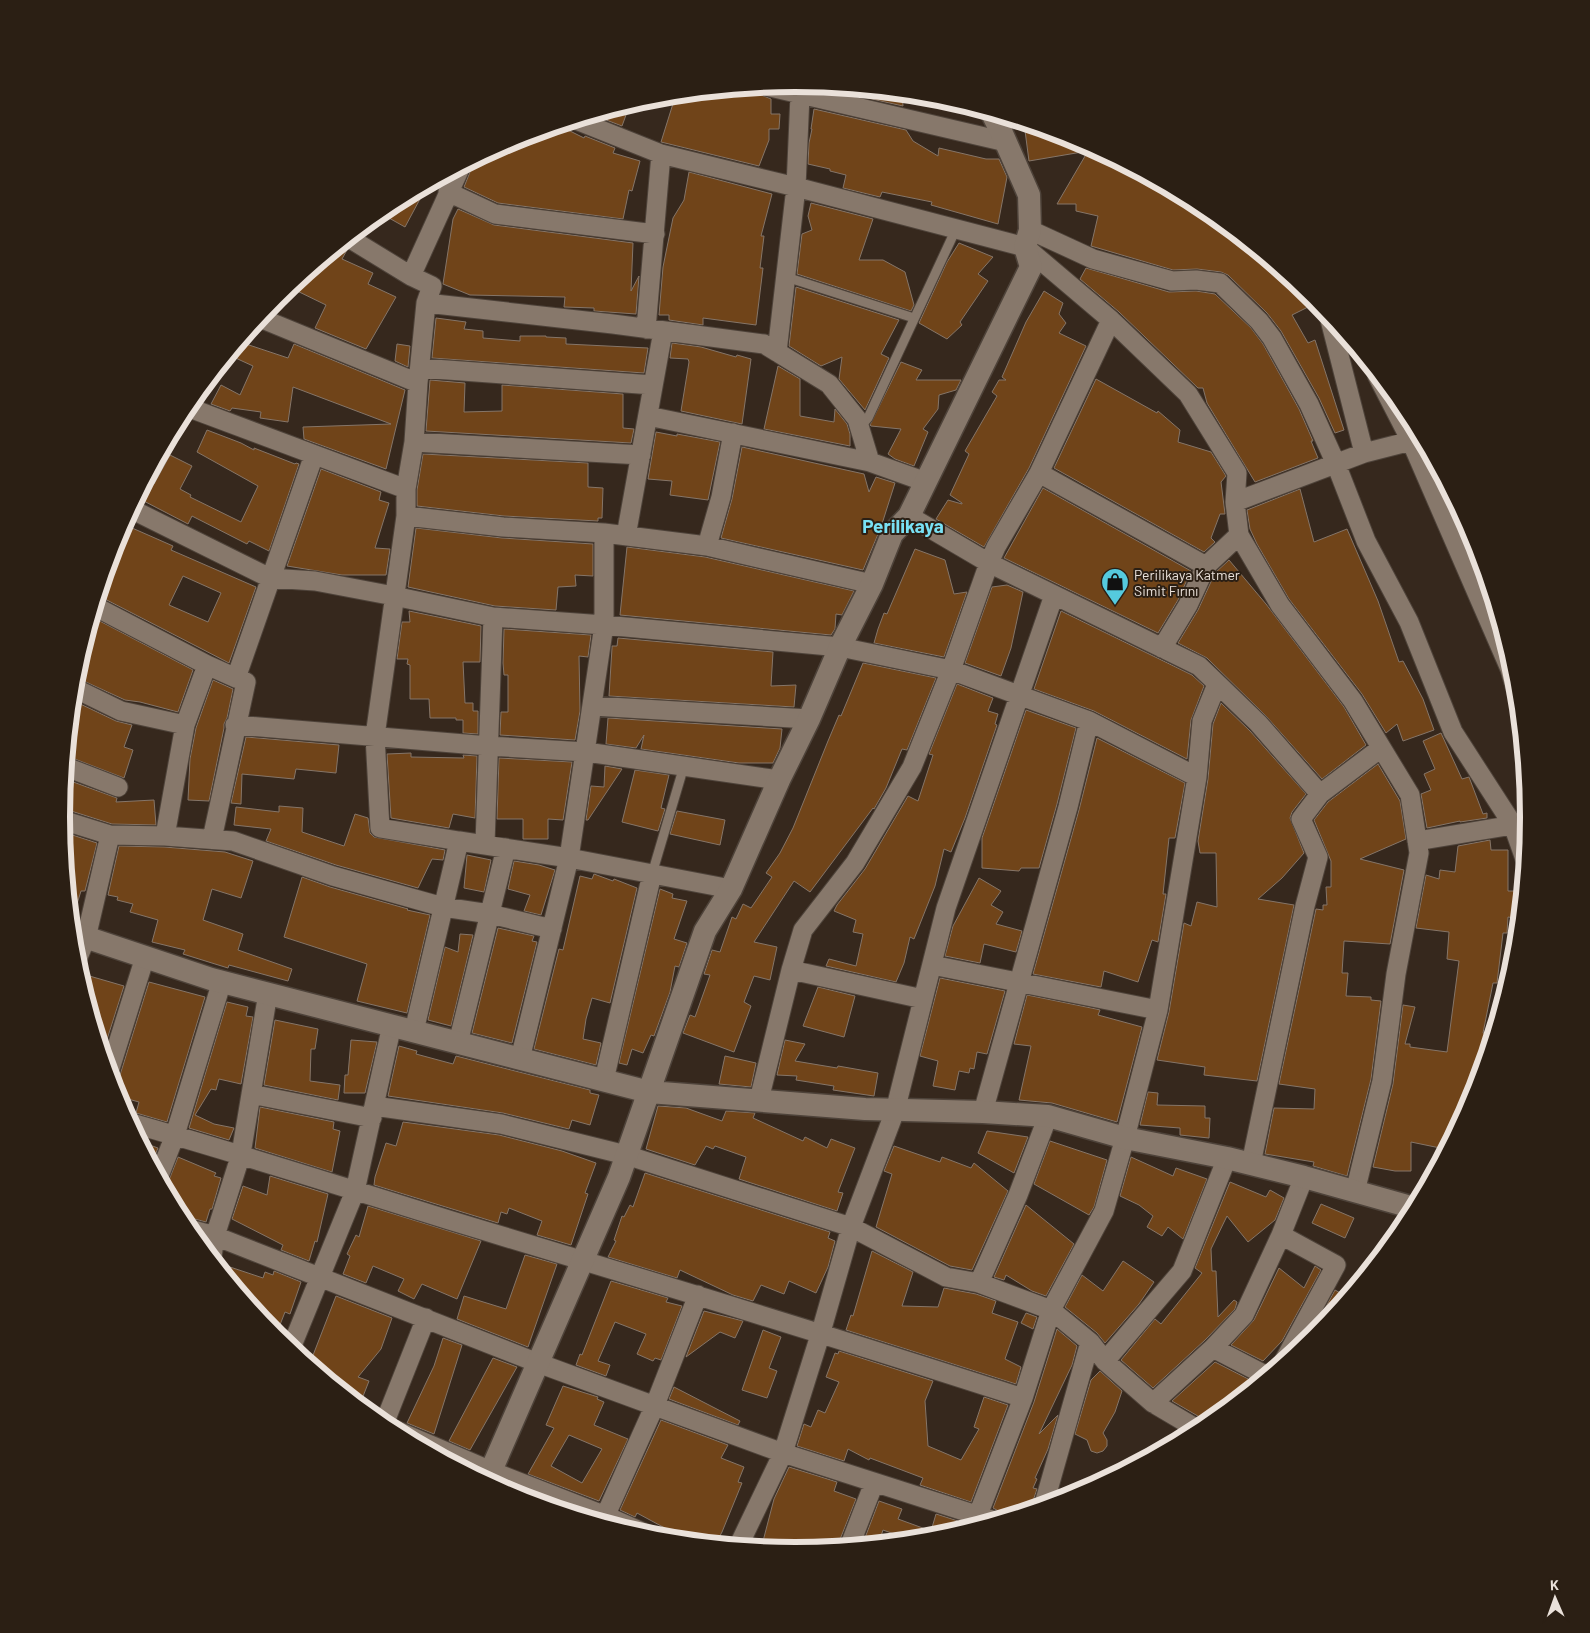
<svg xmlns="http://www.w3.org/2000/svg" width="1590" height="1633" viewBox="0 0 1590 1633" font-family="Barlow,sans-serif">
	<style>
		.building { fill: #704419; stroke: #857568; fill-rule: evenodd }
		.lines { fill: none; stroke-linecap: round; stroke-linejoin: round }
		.service-casing { stroke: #4e433a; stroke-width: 11 }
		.minor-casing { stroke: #4e433a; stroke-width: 21 }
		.tertiary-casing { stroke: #4e433a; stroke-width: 25 }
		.service { stroke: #87786b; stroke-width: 9 }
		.minor { stroke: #87786b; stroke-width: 19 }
		.tertiary { stroke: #87786b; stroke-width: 22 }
		.labels { text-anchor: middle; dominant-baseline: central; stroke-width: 4; stroke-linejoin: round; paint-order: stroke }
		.poi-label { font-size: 14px; fill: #eae1da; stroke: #2b1f14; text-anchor: start }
		.district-label { font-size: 19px; font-weight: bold; fill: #79e1f4; stroke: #2b1f14 }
		.rim { fill: none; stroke: #eae1da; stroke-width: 6 }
	</style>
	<rect width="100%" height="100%" fill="#36281d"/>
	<!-- building -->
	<path class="building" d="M819 85 902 93 903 106 818 87Z
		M720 90 749 92V90H756L759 94 771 99V114H780L779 129H769V140L759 166 661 142 676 94Z
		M630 104 622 126 593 115Z
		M814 109 906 130 913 141 938 156 939 148 986 159H999L1007 177 998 224 931 205 932 202 882 192 880 197 843 188 846 175 830 171V169L808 164 809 143 812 129H811Z
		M1024 123 1076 139 1203 207 1309 294 1314 304 1292 315 1308 343 1315 340 1344 430 1335 433 1319 398 1281 331 1267 313 1228 275 1221 272 1197 269 1173 270 1091 246 1098 216 1076 211V204H1057L1088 151 1029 161Z
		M558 125 584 138 585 136 615 148 613 153 640 161 632 191 629 190 623 219 498 203 464 187 470 172V162L514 138Z
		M689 172 772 194 761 236H764L760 268H763L756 325 703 318V325L669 320V315H659L663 267 673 218 684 200Z
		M428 184 405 227 380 213 388 206Z
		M811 203 873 219 859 260H883L905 272 914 305 911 311 797 274 802 234 812 230 808 216Z
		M458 209 494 225 633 243 631 291 639 276 636 314 594 311V308L564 307 565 297 470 295 443 284 453 219Z
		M959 243 993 257 978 274 988 281 960 322 962 325 947 339 919 323 947 262Z
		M340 245 347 250 342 259 373 273 368 284 396 297 366 349 315 328 326 305 289 287Z
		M1086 268 1169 292 1196 291 1215 294 1251 328 1263 344 1299 409 1313 441H1311L1318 458 1255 482 1207 403 1203 388H1198L1119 312 1080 279Z
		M796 287 899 320 881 354 889 358 865 410 839 379 842 357 821 366 789 346Z
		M1044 291 1063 303 1059 314 1066 323 1059 333 1086 346 1029 468 984 547 936 519 948 500 962 504V503L950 495 969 454 965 451 997 396 992 392 999 380H1006L1002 377 1026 322Z
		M436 318 466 322 464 329 483 331V338L520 341V336H546V337L566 338V344L648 348 644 373 432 358Z
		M240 342 288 358 294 344 405 390 386 469 304 439 303 427 391 424 293 387 288 422 260 418 261 412 232 408 230 411 211 404 221 385 240 395 253 366 229 355Z
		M672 343 701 347 736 357 737 355 751 359 742 424 681 411 689 362 688 359 670 358Z
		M397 344 410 346 408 367 395 361Z
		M901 362 922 370 916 380H961L956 390 939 395 938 409 923 429 928 432 914 466 895 459 888 454 901 429 871 426 870 425Z
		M778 366 800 379V416L834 422 835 409 847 424 850 434V446L764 429Z
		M1096 379 1157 413 1158 411 1180 430 1178 442 1211 452 1226 476 1221 482 1225 514H1220L1211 538 1215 542 1204 552 1054 468Z
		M430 380 465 383 464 412 502 411V385L623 394V428L634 429 631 443 426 431Z
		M207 430 241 443 254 450V448L295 464 296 463 299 464 269 551 249 541 247 544 192 516 188 524 138 498 149 481 154 484 170 455 192 466 180 489 191 495 190 497 241 522 258 486 197 452Z
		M656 432 677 436V434L720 442 708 500 670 495 672 481 648 479Z
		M742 447 864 474 869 492 876 477 895 483 881 527 863 570 721 538 732 499Z
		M423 454 588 463V487L603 488 602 518H598V521L504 516 417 506V490Z
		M321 469 381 492 379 500 389 503 375 548 390 549 386 575H342L287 566Z
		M1043 488 1191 571 1178 600 1158 633 1004 558Z
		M1300 489 1314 542 1347 529 1378 601 1399 662 1403 661 1423 699 1434 730 1403 741 1397 724 1386 733 1362 694 1289 599 1257 544 1250 529 1247 510Z
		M123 524 173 546 171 550 256 587 229 663 99 596 117 535ZM183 576 221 593 208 622 169 605Z
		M416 528 502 538 593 544V576L575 575 576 586 558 587 556 610 495 606 408 587Z
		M627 547 705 557 854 591 842 615 836 614 835 629 831 635 620 615Z
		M915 549 945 560 954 594 967 592 944 657 874 643 878 629 884 613 887 614Z
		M1229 560 1266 604 1344 707 1366 745 1322 779 1266 716 1207 658 1178 643 1198 610 1215 573Z
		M1007 585 1023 592 1011 648 1001 676 965 663 992 587Z
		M409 611 481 626 480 662H463L465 703H473V711H478V734L463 733V720H456V718H430L429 699H410V665L407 664 408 659H397L402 622H410Z
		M1061 611 1192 675 1204 686 1191 720 1187 759 1094 711 1034 689Z
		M94 618 193 670 178 712 140 702 125 700 75 677 88 631Z
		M504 629 591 635 588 657 579 656 580 711 575 740 500 735 501 712H508V675H504L503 663Z
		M618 638 773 652 771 686 796 685 794 707 609 696 612 648V646H617Z
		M863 663 936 678 907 750 902 749 886 788 874 809 873 808 810 892 794 881 754 942 777 947 770 980 754 976 744 1002 751 1006 734 1052 683 1033 690 1015 695 1017 710 975 704 974 712 950 720 952 732 917 736 919 743 904 751 908 772 877 766 873 780 853 793 828 828 741 839 715 841 716Z
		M213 680 233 689 227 718 224 724V728L209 801 188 800 190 759 196 728Z
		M957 684 993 698 988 711 998 714 995 724 997 725 965 818 951 852 944 849 935 886 914 939 910 937 904 963 896 982 826 966 829 959 856 966 863 934 853 932 856 920 834 911 837 905 865 869 908 796 918 801 933 755 929 754Z
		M74 701 116 721 132 725 124 747 133 750 124 778 67 756 72 706Z
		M1221 703 1250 731 1306 794 1292 812 1290 818 1304 853 1282 878 1258 899 1294 905 1257 1081 1204 1075 1205 1067 1157 1060 1169 1012 1184 923 1191 926 1197 902 1217 907 1216 853H1200L1198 841 1208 779 1213 724Z
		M1026 710 1076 728 1057 804 1039 868H1021L1019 871 982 868V838Z
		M608 718 782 729 780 748 773 763H739L641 749 644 735 636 748 606 744Z
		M1441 733 1462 779 1469 777 1483 814 1487 813V818L1460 822V821L1427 828 1421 794 1431 790 1424 774 1435 769 1423 741Z
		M246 737 339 745 336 773 296 769 294 779 242 774 241 804 231 803Z
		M1097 738 1185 783 1175 838H1169L1163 894H1166L1158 942 1152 940 1138 982 1104 971 1101 987 1033 974 1079 810Z
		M411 753V757L464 758 463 755 477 756 475 818 453 814 449 828 391 818 387 754Z
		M499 758 572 762 563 820 548 819V839H523V819H497Z
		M1378 764 1400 801 1406 839 1360 859 1404 870 1390 944 1344 941 1342 973H1348L1346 996 1371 997V1000L1381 1001 1371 1079 1347 1176 1313 1166 1314 1162 1265 1154 1274 1108 1314 1109 1315 1089 1279 1084 1316 909 1323 910V905H1327L1326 887H1331V861L1314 820 1328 802Z
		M605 766 622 769 588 820H586L591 786 604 787Z
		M635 770 669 775 661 808 665 809 658 831 622 822Z
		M65 779 117 798 116 802 154 800 156 825 112 824 68 810 70 803 63 800Z
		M279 806 303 808 302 832 344 846 355 814 368 818 370 833 374 837 445 850 443 860 432 859 418 888 336 865 266 841 271 829 234 825 236 807 279 812Z
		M677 811 725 820 720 845 670 834Z
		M63 832 97 843 85 891H81L72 920Z
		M1490 840 1491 850H1508V891H1517L1515 918 1508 917 1507 933H1503L1497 983H1493L1483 1033 1492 1034 1483 1063H1481L1473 1098 1445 1149 1411 1142V1171H1395L1373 1167 1393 1084 1403 1005 1415 1007 1405 1044H1410V1047L1447 1052 1459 961 1447 959 1449 932 1416 928 1426 875 1439 879 1440 870 1455 872 1458 846Z
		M119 846 164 847 225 852 253 861 241 898 212 889 203 920 243 934 238 950 292 969 288 981 229 965 228 968 183 954 185 950 152 942 158 920 130 912 133 904 117 900 118 897 108 895Z
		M467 855 491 860 484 892 464 888Z
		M514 861 539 865 555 870 541 915 524 911 530 895 508 889Z
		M594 874 613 881 614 879 637 888 610 1003 592 998 586 1019 583 1039 601 1043 596 1065 534 1049 559 949 563 950 580 876 592 879Z
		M302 877 330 887 408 909 407 910 430 915 407 1013 357 1001 367 964 284 937Z
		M979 878 1001 891 991 905 1003 912 996 924 1022 931 1016 952 984 944 980 963 945 956 953 926Z
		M660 889 673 894 672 898 687 901 674 939 687 943 679 967 675 966 670 992 654 1036 651 1035 643 1053 632 1049 627 1065 619 1063Z
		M498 928 534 936 532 941 537 942 512 1043 472 1033Z
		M460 934 473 935 451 1026 428 1020 445 947 458 952Z
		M86 975 124 986 103 1052 83 985Z
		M940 978 1005 991 987 1054 977 1052 974 1069 970 1068 969 1073 959 1071 955 1090 933 1086 938 1061 920 1056Z
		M149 982 205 997 167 1122 136 1113 139 1102 117 1096 113 1082 120 1075Z
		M818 987 855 996 844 1037 803 1026Z
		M1027 995 1096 1009 1100 1010 1098 1015 1142 1027 1117 1122 1052 1103 1019 1100 1031 1046 1014 1044Z
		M227 1002 248 1007 246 1016 253 1017 241 1084 219 1079 216 1090 211 1089 195 1115 214 1124 234 1128 229 1140 189 1128Z
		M275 1020 318 1029 315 1049H311L310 1081 340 1085 338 1100 264 1085Z
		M351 1040 377 1042 365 1093H344L345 1075H348Z
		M785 1040 805 1044 795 1061 837 1068 838 1066 878 1073 874 1096 833 1090 834 1086 796 1080 797 1076 777 1075Z
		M399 1046 417 1051 416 1054 453 1064 456 1056 590 1090V1093L599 1095 590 1125 572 1120 569 1129 503 1113 388 1096Z
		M725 1056 756 1063 751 1087 719 1084Z
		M1148 1092 1158 1093 1157 1105 1205 1106V1118H1210L1209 1138 1180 1135V1128L1140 1125Z
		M658 1106 686 1108 722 1121 726 1111 755 1113 753 1118 803 1141 805 1137 827 1148 831 1139 855 1148 838 1192 843 1193 837 1211 739 1179 746 1157 715 1146 713 1149 706 1146 695 1165 646 1149Z
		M260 1107 334 1122 333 1129 340 1131 332 1172 255 1148Z
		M403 1122 499 1135 562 1151 596 1163 585 1193 588 1194 571 1245 537 1235 542 1221 509 1208 507 1214 501 1212 498 1223 374 1185 375 1177 386 1143 396 1146Z
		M987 1131 1028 1137 1014 1173 978 1153Z
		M138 1137 148 1140 147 1144 158 1148 152 1163Z
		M1050 1141 1107 1160 1094 1207 1089 1215 1034 1184Z
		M894 1146 940 1162 942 1157 971 1168 974 1163 1008 1191 972 1270 950 1266 876 1227 892 1174 884 1171Z
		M178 1157 216 1173 214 1176 221 1178 212 1209H210L206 1222 191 1218 183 1220 164 1186 169 1180Z
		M1131 1157 1173 1176 1176 1168 1207 1179 1183 1239 1168 1227 1162 1236 1147 1227 1153 1216 1139 1205 1120 1196Z
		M645 1173 830 1232 828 1238 835 1241 828 1267 816 1293 789 1281 784 1294 761 1285 753 1301 733 1295 680 1270 677 1278 608 1257 616 1241 614 1240 622 1216 624 1217 630 1205 633 1207Z
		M270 1176 328 1194 317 1242 315 1241 309 1261 281 1250 283 1245 232 1219 243 1186 267 1195Z
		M1230 1182 1266 1197 1270 1190 1284 1198 1275 1220 1248 1242 1227 1216 1211 1249 1212 1271H1216L1218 1317 1234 1300 1237 1302 1235 1309 1205 1340 1153 1388 1121 1360 1155 1319 1161 1324 1202 1273 1195 1268Z
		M1321 1204 1354 1218 1345 1238 1312 1223Z
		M1026 1205 1074 1244 1046 1296 1032 1291 1006 1275 1004 1280 994 1277Z
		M368 1206 481 1241 457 1299 422 1284 414 1299 398 1291 404 1279 373 1266 366 1283 343 1274 350 1256 347 1254 356 1235 359 1237Z
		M872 1251 913 1272 902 1306 938 1307 944 1288 976 1294 996 1301 992 1313 1018 1322 1005 1359 1021 1367 1016 1384 846 1330 851 1315 853 1316Z
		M525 1255 557 1264 528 1347 457 1319 464 1296 506 1309Z
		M1123 1261 1154 1282 1139 1304 1105 1343 1097 1333 1065 1307 1082 1275 1103 1291Z
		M221 1264 263 1278 265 1272 273 1275 274 1271 301 1282 290 1314 285 1312 276 1335 219 1266Z
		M1315 1266 1321 1270 1282 1341 1263 1361 1231 1345 1254 1320 1279 1268 1304 1288Z
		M611 1281 668 1298 666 1302 682 1306 661 1360 655 1358 653 1361 637 1354 646 1334 615 1322 598 1361 610 1365 606 1376 576 1365 580 1354 582 1355Z
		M1335 1290 1346 1296 1310 1338H1309Z
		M336 1296 392 1318 381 1349 358 1377 369 1381 360 1404 310 1363Z
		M704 1311 743 1321 735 1338 720 1332 686 1357Z
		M1026 1313 1037 1317 1033 1329 1021 1323Z
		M1057 1329 1077 1346 1072 1365 1039 1434 1058 1415 1048 1449 1035 1478 1037 1479 1033 1488 1037 1489 1033 1501V1507L1006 1515 993 1508 1034 1402Z
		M763 1330 781 1337 769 1368 777 1371 767 1398 742 1390Z
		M443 1338 462 1345 434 1434 407 1423 434 1366Z
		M839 1351 933 1381 925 1401 928 1446 961 1460 979 1429 974 1427 984 1397 1008 1405 971 1502 920 1485 923 1478 870 1458 869 1460 848 1449 844 1461 797 1446 804 1424 811 1427 818 1410 825 1413 839 1382 826 1377 835 1353 838 1354Z
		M493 1358 517 1367 470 1450 449 1441Z
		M1215 1362 1256 1383 1207 1423 1203 1419 1172 1401Z
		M1100 1371 1122 1391 1115 1412 1103 1433 1107 1440V1446L1103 1451 1097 1453 1091 1451 1087 1440 1075 1434 1091 1380Z
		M563 1386 598 1397 597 1399 604 1402 594 1425 628 1439 599 1501 528 1474 554 1428 546 1425ZM569 1435 602 1449 582 1483 551 1466Z
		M674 1387 740 1421 738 1425 669 1399Z
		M661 1420 728 1445 721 1458 744 1467 738 1482 742 1483 722 1532 716 1543 673 1538 676 1534 637 1513 635 1517 620 1510Z
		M789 1467 837 1482 834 1491 856 1499 839 1542 834 1540 831 1547 795 1550 762 1545 774 1499Z
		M879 1501 902 1509 898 1519 931 1531 936 1514 958 1521 955 1531 938 1536 908 1539 883 1530 880 1539 873 1537 871 1543H863Z"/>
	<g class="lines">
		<defs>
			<path id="service" d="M786 277 914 318
				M860 427 868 418 956 229
				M652 874 684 766"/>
			<path id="minor" d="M766 86 1006 142
				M576 120 661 154 796 187 1025 247 1111 320 1188 394 1237 473 1235 502 1239 535 1280 605 1353 701 1410 795 1419 853 1396 974 1382 1081 1355 1192
				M448 192 495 214 655 234
				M1030 230 1093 259 1172 281 1196 280 1220 283 1259 321 1272 338 1309 404 1336 464 1366 541 1409 622 1453 732 1513 825 1525 859
				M349 238 411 276 432 286 426 303 418 383 414 442 406 489V516L375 736 380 828 459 841
				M411 276 460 168
				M426 303 613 324 764 344 829 384 857 419 870 462 926 482
				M1329 316 1364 453
				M260 318 418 383
				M646 329 661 154
				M777 352 796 187 800 95
				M420 368 653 385
				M1377 375 1411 441 1510 669 1517 693
				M187 407 406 489
				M648 416 870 462
				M414 442 641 455
				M1039 473 1206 566
				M1235 502 1364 453 1411 441
				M131 509 270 578 315 581 394 596 493 617 604 625 840 647 951 670 1089 721 1197 777 1158 1010 1125 1138 1104 1211 1051 1310 1023 1398 978 1515
				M406 516 503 527 604 533 707 546 872 584
				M909 516 989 563 1199 666 1258 723 1320 794 1381 748
				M626 536 663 331
				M707 546 721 497 733 433
				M96 607 207 665 236 678 314 455
				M1162 648 1188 605 1206 566 1239 535
				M74 688 121 711 185 725
				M593 706 809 719
				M235 725 489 746 586 752 779 780
				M66 767 118 787
				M1197 777 1202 721 1217 684
				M62 820 110 835 165 836 233 841 333 876 443 907 490 914 552 929
				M165 836 185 725 207 665
				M212 839 246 682 236 678
				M1417 841 1513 825
				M485 844 493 617
				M76 962 86 938 110 835
				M932 965 1158 1010
				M791 970 923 999
				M414 1031 459 841 569 858 731 889
				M458 1043 506 848
				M520 1059 569 858 604 625V533
				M109 1072 145 957
				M604 1080 652 874
				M251 1094 372 1118
				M759 1100 791 970 803 930 855 863 912 767 951 670 989 563 996 547 1039 473 1111 320
				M374 1106 501 1124 626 1155 851 1227 946 1277 979 1283 1051 1310 1090 1342 1105 1361 1153 1403 1197 1429
				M983 1112 1068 807 1089 721
				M131 1123C238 1153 343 1187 449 1220 641 1278 832 1336 1023 1398
				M1251 1164 1305 906 1318 857 1301 819 1320 794
				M159 1176 175 1135 222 981
				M189 1229 215 1236 538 1363 783 1453 992 1520
				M1281 1235 1336 1265 1285 1359
				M212 1257 215 1236 241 1154 268 993
				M979 1283 1018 1195 1048 1116
				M291 1348 355 1191 392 1025
				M1213 1348 1265 1375
				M1105 1361 1182 1271 1227 1158
				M1153 1403 1213 1348 1244 1315 1281 1235 1304 1177
				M384 1424 426 1318
				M386 1426 491 1471 606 1516 651 1536
				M1044 1504 1090 1342
				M603 1521 655 1405 698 1295
				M739 1545 783 1453 821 1332 851 1227 895 1111 946 908 1054 595
				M850 1545 874 1483"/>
			<path id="tertiary" d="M73 933 211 979 649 1092 865 1109 983 1112 1048 1116 1125 1138 1227 1158 1304 1177 1411 1207 1412 1210
				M487 1480 619 1177 705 931 731 889 779 780 809 719 840 647 872 584 892 534 909 516 1031 267 1025 247 1030 230 1029 195 1000 129 992 113"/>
		</defs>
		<!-- service casing -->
		<use href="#service" class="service-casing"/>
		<!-- minor casing -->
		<use href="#minor" class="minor-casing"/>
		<!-- tertiary casing -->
		<use href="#tertiary" class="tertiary-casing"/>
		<!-- service -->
		<use href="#service" class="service"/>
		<!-- minor -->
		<use href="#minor" class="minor"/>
		<!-- tertiary -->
		<use href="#tertiary" class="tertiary"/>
	</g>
	<!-- icons -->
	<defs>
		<symbol id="shop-pin" viewBox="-11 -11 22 30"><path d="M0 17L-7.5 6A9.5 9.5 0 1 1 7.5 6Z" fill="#55cade" stroke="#2b1f14"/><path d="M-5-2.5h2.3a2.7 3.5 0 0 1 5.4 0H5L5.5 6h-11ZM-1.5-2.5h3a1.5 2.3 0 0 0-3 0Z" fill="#111"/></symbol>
	</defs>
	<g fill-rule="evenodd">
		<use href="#shop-pin" x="1099" y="566" width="32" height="43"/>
	</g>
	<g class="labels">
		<!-- poi labels -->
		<g class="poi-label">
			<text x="1134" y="574">Perilikaya Katmer<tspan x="1134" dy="16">Simit Fırını</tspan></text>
		</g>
		<!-- district labels -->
		<g class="district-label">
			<text x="903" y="525">Perilikaya</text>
		</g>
	</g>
	<!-- crop -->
	<path d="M0 0H1590V1633H0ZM70 817a725 725 0 1 1 1450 0a725 725 0 1 1-1450 0Z" fill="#2b1f14" fill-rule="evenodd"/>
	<path class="rim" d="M70 817a725 725 0 1 1 1450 0a725 725 0 1 1-1450 0Z"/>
	<!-- north arrow -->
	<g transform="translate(1555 1598) rotate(358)" stroke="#2b1f14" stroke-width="4" paint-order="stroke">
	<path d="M0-4L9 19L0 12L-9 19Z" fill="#eae1da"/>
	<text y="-8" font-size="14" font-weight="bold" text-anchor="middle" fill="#eae1da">K</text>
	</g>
</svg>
